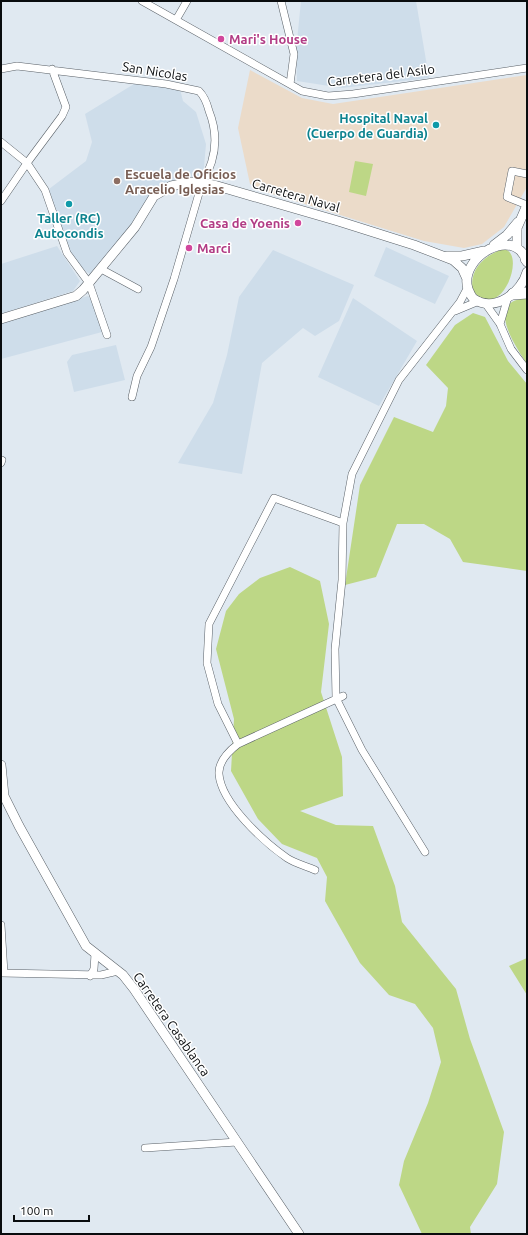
<svg xmlns="http://www.w3.org/2000/svg" width="528" height="1235" viewBox="0 0 528 1235" font-family="Ubuntu,sans-serif">
	<style>
		.built { fill: #ceddea }
		.medical { fill: #ebdbc9 }
		.green { fill: #bdd786 }
		.lines { fill: none; stroke-linecap: round; stroke-linejoin: round }
		.minor-casing { stroke: #596067; stroke-width: 8 }
		.major-casing { stroke: #596067; stroke-width: 10 }
		.highway-casing { stroke: #596067; stroke-width: 12 }
		.minor { stroke: #fff; stroke-width: 7 }
		.major { stroke: #fff; stroke-width: 9 }
		.highway { stroke: #fff; stroke-width: 11 }
		.hotel-dot { fill: #d1479c; stroke: #fff; stroke-width: 1.5 }
		.culture-dot { fill: #0f9aa8; stroke: #fff; stroke-width: 1.5 }
		.education-dot { fill: #8d6e63; stroke: #fff; stroke-width: 1.5 }
		.labels { text-anchor: middle; dominant-baseline: central; stroke-width: 3; stroke-linejoin: round; paint-order: stroke }
		.hotel-label { font-size: 13px; font-weight: bold; fill: #b23c85; stroke: #fff; text-anchor: start }
		.street-label { font-size: 13px; fill: #090c0e; stroke: #fff }
		.culture-label { font-size: 13px; font-weight: bold; fill: #0d838f; stroke: #fff; text-anchor: end }
		.education-label { font-size: 13px; font-weight: bold; fill: #785e54; stroke: #fff; text-anchor: start }
	</style>
	<rect width="100%" height="100%" fill="#e0e9f1"/>
	<!-- built -->
	<path class="built" d="M301 1H416L429 78 342 88 297 81 296 51Z
		M134 84 180 89 183 101 196 112 206 144 203 178 183 179 167 182 155 189 126 233 91 275 77 264 64 240 49 189 86 161 92 142 85 114Z
		M57 246 80 281 73 291 1 314V264Z
		M386 247 449 276 435 304 374 276Z
		M273 250 354 285 339 321 315 336 303 328 262 363 242 474 178 463 213 403 227 355 239 297Z
		M88 296 92 300 102 332 1 359V322Z
		M353 298 417 341 379 406 318 377Z
		M116 345 125 380 74 392 67 362 72 355Z"/>
	<!-- medical -->
	<path class="medical" d="M250 70 302 98 333 104 527 75V187L504 227 482 244 464 248 424 241 266 192 250 184 238 128Z"/>
	<!-- green -->
	<path class="green" d="M355 161 373 164 366 196 349 192Z
		M503 249C528 251 501 325 473 291 468 270 485 255 503 249Z
		M527 298V364C515 345 484 301 527 298Z
		M473 313 485 317 508 361 527 384V571L463 562 450 539 424 524H397L376 577 345 585 360 485 394 417 433 432 446 406 448 388 426 365 455 325Z
		M290 567 320 581 329 624 321 692 342 757 343 796 300 811 336 825 373 826 395 886 402 922 456 989 470 1039 504 1132 497 1184 470 1227 471 1234H422L399 1185 404 1161 428 1103 441 1062 433 1028 415 1004 389 995 360 963 325 901 327 877 317 858 282 844 258 819 231 771 234 719 216 649 226 611 239 594 260 578Z
		M527 958V995L509 966Z"/>
	<g class="lines">
		<defs>
			<path id="minor" d="M142 1 302 91 328 96 353 94 527 68
				M281 1 294 54 290 84
				M176 20 187 1
				M1 69 17 66 166 84 199 91C205 97 207 103 209 111 219 136 216 160 202 183L174 279 151 347 137 376 132 397
				M1 142 27 163 45 190 67 253 89 283 107 335
				M527 174 512 171 507 197 527 205
				M1 201 27 163 62 116 66 107 52 69
				M101 269 138 289
				M485 303 500 324 511 349 527 370
				M455 311 479 301
				M500 324 508 297
				M1 463 2 460
				M238 744 218 704 207 663 209 624 274 498 343 523
				M425 852 362 750 336 698 335 649 342 580 343 523 352 474 399 380 460 302 468 287
				M315 870C306 866 294 863 287 858 264 842 221 803 219 774 218 761 229 751 238 744L343 696
				M1 925 4 973
				M1 973 101 975 118 971
				M90 976 94 969 95 954
				M145 1148 237 1142"/>
			<path id="major" d="M494 245 507 235 518 222
				M517 248V228L527 205
				M447 256H462L484 251
				M527 262C515 224 458 257 468 289 470 293 471 297 474 299 495 313 522 292 527 272
				M1 319 76 296 83 290 135 227 154 196 171 186 191 182 214 185 338 221 414 245 453 260 462 268 467 279
				M1 765 4 796 19 826 86 946 123 975 134 989 299 1234"/>
			<path id="highway" d="M526 259 527 260
				M513 294 527 293"/>
		</defs>
		<!-- minor casing -->
		<use href="#minor" class="minor-casing"/>
		<!-- major casing -->
		<use href="#major" class="major-casing"/>
		<!-- highway casing -->
		<use href="#highway" class="highway-casing"/>
		<!-- minor -->
		<use href="#minor" class="minor"/>
		<!-- major -->
		<use href="#major" class="major"/>
		<!-- highway -->
		<use href="#highway" class="highway"/>
	</g>
	<!-- markers -->
	<g class="hotel-dot">
		<circle cx="221" cy="39" r="4"/>
		<circle cx="298" cy="223" r="4"/>
		<circle cx="189" cy="248" r="4"/>
	</g>
	<g class="culture-dot">
		<circle cx="436" cy="125" r="4"/>
		<circle cx="69" cy="204" r="4"/>
	</g>
	<circle class="education-dot" cx="117" cy="181" r="4"/>
	<g class="labels">
		<!-- hotel labels -->
		<g class="hotel-label">
			<text x="229" y="39">Mari's House</text>
			<text x="290" y="223" text-anchor="end">Casa de Yoenis</text>
			<text x="197" y="248">Marci</text>
		</g>
		<!-- street labels -->
		<g class="street-label">
			<text transform="translate(155 71) rotate(9)">San Nicolas</text>
			<text transform="translate(381 75) rotate(-7)">Carretera del Asilo</text>
			<text transform="translate(296 195) rotate(16)">Carretera Naval</text>
			<text transform="translate(172 1024) rotate(55)">Carretera Casablanca</text>
		</g>
		<!-- culture labels -->
		<g class="culture-label">
			<text x="428" y="118">Hospital Naval<tspan x="428" dy="15">(Cuerpo de Guardia)</tspan></text>
			<text x="69" y="218" text-anchor="middle">Taller (RC)<tspan x="69" dy="15">Autocondis</tspan></text>
		</g>
		<!-- education labels -->
		<g class="education-label">
			<text x="125" y="174">Escuela de Oficios<tspan x="125" dy="15">Aracelio Iglesias</tspan></text>
		</g>
	</g>
	<!-- border -->
	<rect width="528" height="1235" fill="none" stroke="#090c0e" stroke-width="4"/>
	<!-- scale -->
	<path d="M14 1215v6h75v-6" fill="none" stroke="#090c0e" stroke-width="2"/>
	<text x="20" y="1215" font-size="12" fill="#090c0e" stroke="#ffffff" stroke-width="3" paint-order="stroke">100 m</text>
</svg>
